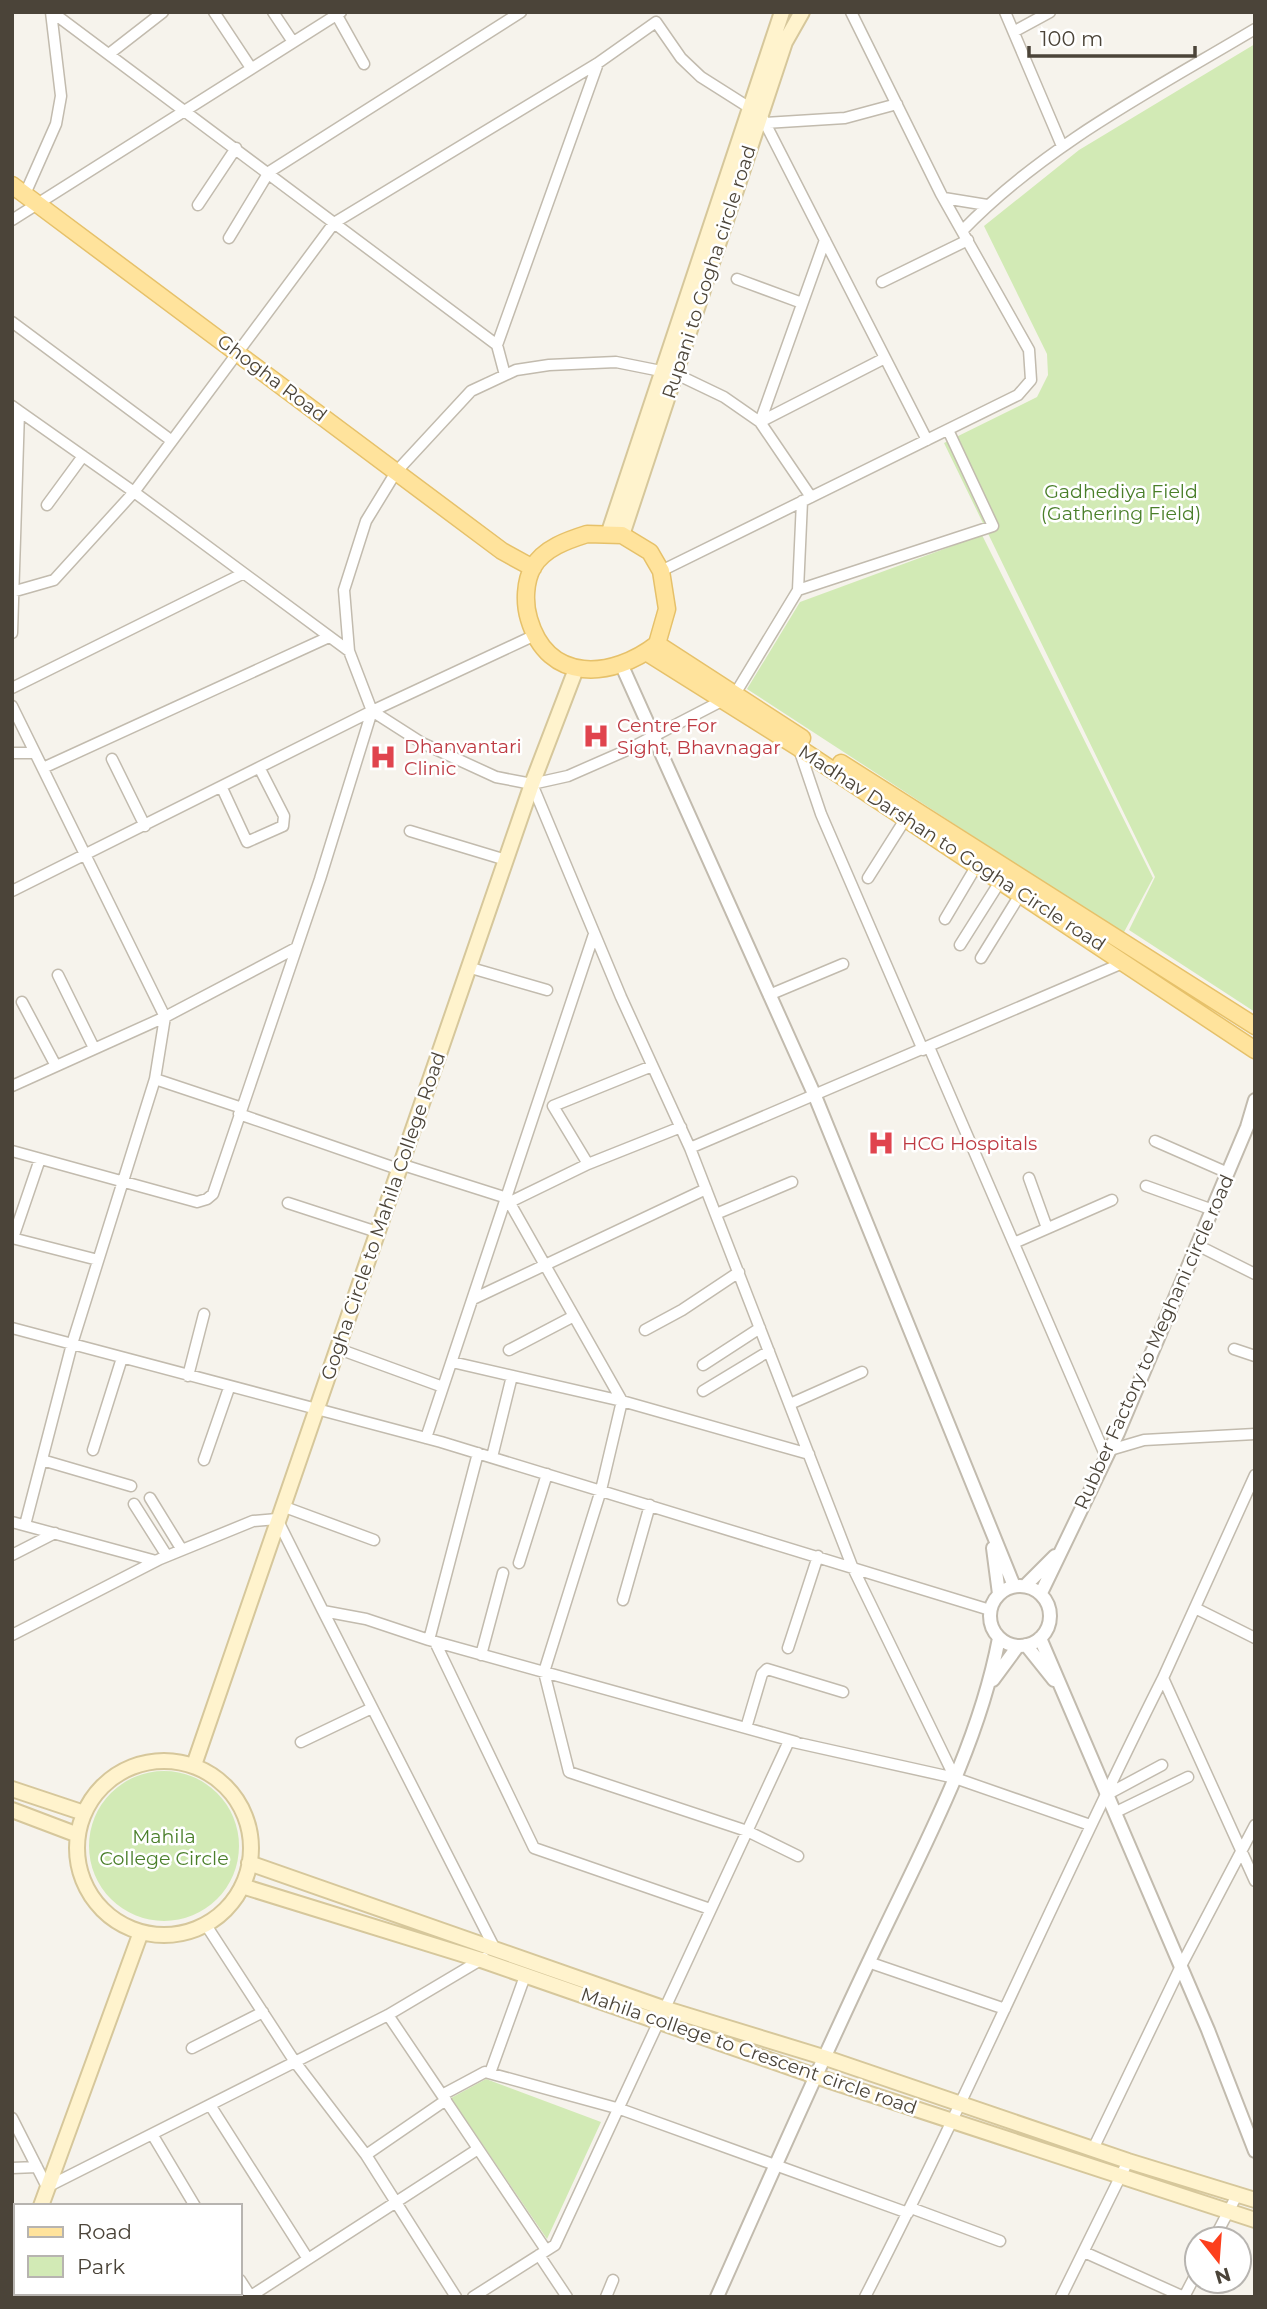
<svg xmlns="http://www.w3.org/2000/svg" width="1267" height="2309" viewBox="0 0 1267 2309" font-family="Montserrat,sans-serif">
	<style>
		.green { fill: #d2eab5 }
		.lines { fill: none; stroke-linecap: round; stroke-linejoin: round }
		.minor-casing { stroke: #c2bbae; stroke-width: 13 }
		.tertiary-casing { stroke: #c2bbae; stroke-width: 16 }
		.secondary-casing { stroke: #d6c79b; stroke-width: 18 }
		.primary-casing { stroke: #e6c16a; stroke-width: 19 }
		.minor { stroke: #fff; stroke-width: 10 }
		.tertiary { stroke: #fff; stroke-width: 12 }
		.secondary { stroke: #fff3cd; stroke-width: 14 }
		.primary { stroke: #ffe39c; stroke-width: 16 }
		.labels { text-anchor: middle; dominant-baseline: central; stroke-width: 5; stroke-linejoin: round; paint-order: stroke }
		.street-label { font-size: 19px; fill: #4b4439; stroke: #fff }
		.park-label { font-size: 19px; fill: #4a7f2a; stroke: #fff }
		.health-label { font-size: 19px; fill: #be3a42; stroke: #fff; text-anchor: start }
	</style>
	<rect width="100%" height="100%" fill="#f6f3ec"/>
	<!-- green -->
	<path class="green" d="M1255 44V1012L1129 930 1155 877 944 443 1037 397 1048 375 1047 354 984 226 1079 150Z
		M982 535 1153 878 1123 934 747 689 800 602Z
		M89 1846a75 75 0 1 1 150 0a75 75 0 1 1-150 0Z
		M486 2079 601 2122 547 2239 451 2098Z"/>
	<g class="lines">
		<defs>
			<path id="minor" d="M52 12 497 345 505 375
				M214 12 251 68
				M273 12 293 42
				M335 12 364 64
				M1005 12 1062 146
				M1015 31 1050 12
				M109 54 163 12
				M765 123 845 118 897 104
				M25 194 56 124 61 96 51 12
				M944 198 987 205
				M198 205 236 148
				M12 220 341 12
				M962 231C1045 145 1153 90 1255 29
				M229 238 269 172 521 12
				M737 279 802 303
				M882 282 968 240
				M12 322 172 441
				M497 345 598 63 656 22 681 58 701 77 761 115 927 440
				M12 406 19 411 12 633
				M19 411 134 492 334 223 598 63
				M760 422 825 240
				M760 422 885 358
				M802 501 798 590 735 694 625 751 568 776 532 784 496 777 422 743 372 711 349 651 344 590 366 521 396 472 471 391 516 370 549 365 616 362 676 374 724 397 760 422 811 497
				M47 505 83 456
				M661 571 1018 395 1031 380 1029 350 941 194 851 12
				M798 590 993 526 948 430
				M12 592 54 580 134 492 349 651
				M12 688 242 574
				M12 706 165 1017 12 1086
				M799 749 821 814 923 1050
				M12 753H35
				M112 759 145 826
				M43 768 329 637
				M532 784 621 997 690 1148 852 1566 955 1778
				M222 788 247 842 283 826 284 816 260 769
				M410 831 506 860
				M868 878 906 818
				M12 891 372 711 533 636
				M945 919 977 865
				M960 945 1001 880
				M981 958 1021 893
				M471 968 547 990
				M58 975 94 1048
				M769 995 843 964
				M22 1002 56 1066
				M929 1047 1106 1457
				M242 1108 155 1079 165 1017 296 948
				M239 1114 398 1169
				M1155 1141 1228 1173
				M690 1148 1125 962
				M12 1151 197 1202 207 1199 213 1194 320 879 372 711
				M400 1164 507 1198 622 1401 601 1490 544 1672 569 1772 747 1831 798 1856
				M588 1164 553 1106 652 1066
				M1029 1178 1047 1228
				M1146 1186 1213 1210
				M510 1202 588 1164 681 1127
				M288 1203 377 1232
				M716 1214 792 1182
				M12 1238 98 1260
				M13 1238 40 1159
				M1014 1243 1112 1200
				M1197 1245 1255 1274
				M473 1299 706 1189
				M12 1328 441 1442 990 1610
				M645 1330 682 1310 739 1272
				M336 1348 443 1387
				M1234 1349 1255 1356
				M509 1350 574 1316
				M452 1362 622 1401 809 1454
				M703 1365 760 1328
				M188 1376 204 1314
				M703 1391 769 1351
				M790 1404 862 1372
				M426 1438 594 934
				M93 1450 122 1358
				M1110 1450 1144 1440 1255 1434
				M492 1457 512 1376
				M42 1460 131 1486
				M204 1460 229 1388
				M150 1498 182 1550
				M134 1504 167 1556
				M282 1506 374 1540
				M12 1522 156 1561
				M25 1525 72 1344 155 1079
				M12 1555 55 1533
				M519 1563 547 1474
				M623 1600 650 1505
				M1195 1608 1255 1638
				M323 1611 496 1951
				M12 1635 160 1559 253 1521 277 1519 323 1611 366 1619 429 1640 796 1742
				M429 1640 478 1453
				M435 1642 534 1848 710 1909
				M788 1648 818 1556
				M481 1655 503 1573
				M1163 1678 1255 1475
				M746 1728 762 1674 767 1669 843 1692
				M301 1742 372 1708
				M1108 1794 1162 1765
				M1116 1812 1188 1777
				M206 1925 295 2062 366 2155 456 2297
				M868 1962 1005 2009
				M388 2015 442 2095
				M192 2048 263 2012
				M490 2073 525 1976
				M210 2105 308 2259
				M12 2118 47 2187 388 2015 484 1958
				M152 2134 195 2206
				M1093 2149 1181 1966 1255 1825
				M366 2155 446 2100
				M12 2168 37 2167
				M911 2208 1000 2241
				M1214 2239 1237 2195
				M12 2240 16 2241
				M546 2250 442 2095 485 2072 620 2109 908 2213
				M1084 2252 1184 2297
				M539 2255 567 2297
				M240 2280 251 2297
				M251 2296 478 2149
				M100 2297 101 2293
				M187 2297 188 2293
				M473 2297 555 2245 789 1741 955 1778 1090 1825
				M606 2297 613 2280
				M865 2297C970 2093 1060 1882 1163 1678L1255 1881
				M1061 2297 1128 2161
				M1184 2297 1197 2272"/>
			<path id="tertiary" d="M622 666 815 1096 1014 1586
				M993 1548 999 1594
				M990 1616a30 30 0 1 1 60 0a30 30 0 1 1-60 0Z
				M1025 1586 1055 1556
				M1041 1593 1118 1433 1247 1127 1255 1100
				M1040 1638 1208 2030 1255 2151
				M1026 1645 1054 1680
				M993 1680 1018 1646
				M717 2297C768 2182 819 2066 873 1953 921 1851 978 1749 999 1638"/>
			<path id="secondary" d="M608 535 782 12
				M622 535 785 42 802 12
				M77 1848a87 87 0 1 1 174 0a87 87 0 1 1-174 0Z
				M194 1765 532 784 576 669
				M12 1789 84 1813
				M12 1810 78 1835
				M249 1863 663 2008 823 2057 1128 2161 1255 2200
				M242 1886 481 1960 815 2076 1255 2220
				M41 2206 141 1932
				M12 2291 16 2281"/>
			<path id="primary" d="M12 185 502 551 533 568
				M587 534 622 535 650 552 661 571 667 609 657 644C612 679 548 684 529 619 524 603 525 581 533 567 544 548 568 540 587 534Z
				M657 644 802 738
				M646 652 799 748 1255 1050
				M841 763 1255 1026"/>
		</defs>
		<!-- minor casing -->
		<use href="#minor" class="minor-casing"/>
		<!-- tertiary casing -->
		<use href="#tertiary" class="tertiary-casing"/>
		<!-- secondary casing -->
		<use href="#secondary" class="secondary-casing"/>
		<!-- primary casing -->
		<use href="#primary" class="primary-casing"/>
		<!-- minor -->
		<use href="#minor" class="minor"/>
		<!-- tertiary -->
		<use href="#tertiary" class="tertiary"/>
		<!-- secondary -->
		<use href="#secondary" class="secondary"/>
		<!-- primary -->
		<use href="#primary" class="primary"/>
	</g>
	<!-- icons -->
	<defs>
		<symbol id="hospital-bare" viewBox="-9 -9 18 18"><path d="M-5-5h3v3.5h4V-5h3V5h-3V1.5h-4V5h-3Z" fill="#e0444e" stroke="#fff" stroke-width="2.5" paint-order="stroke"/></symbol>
	</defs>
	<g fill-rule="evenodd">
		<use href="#hospital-bare" x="577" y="717" width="38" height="38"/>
		<use href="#hospital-bare" x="364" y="738" width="38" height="38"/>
		<use href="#hospital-bare" x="862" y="1124" width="38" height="38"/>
	</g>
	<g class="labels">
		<!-- street labels -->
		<g class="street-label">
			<text transform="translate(709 272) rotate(-72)">Rupani to Gogha circle road</text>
			<text transform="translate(272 378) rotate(37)">Ghogha Road</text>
			<text transform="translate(952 848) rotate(33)">Madhav Darshan to Gogha Circle road</text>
			<text transform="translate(383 1216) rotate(-71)">Gogha Circle to Mahila College Road</text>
			<text transform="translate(1154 1342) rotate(-66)">Rubber Factory to Meghani circle road</text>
			<text transform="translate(749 2051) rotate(19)">Mahila college to Crescent circle road</text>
		</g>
		<!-- park labels -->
		<g class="park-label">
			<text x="1121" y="491">Gadhediya Field<tspan x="1121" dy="22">(Gathering Field)</tspan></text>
			<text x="164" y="1836">Mahila<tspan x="164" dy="22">College Circle</tspan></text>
		</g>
		<!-- health labels -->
		<g class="health-label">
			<text x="617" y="725">Centre For<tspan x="617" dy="22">Sight, Bhavnagar</tspan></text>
			<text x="404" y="746">Dhanvantari<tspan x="404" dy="22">Clinic</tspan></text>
			<text x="902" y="1143">HCG Hospitals</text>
		</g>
	</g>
	<!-- border -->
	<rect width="1267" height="2309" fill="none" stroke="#4b4439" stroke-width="28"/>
	<!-- legend -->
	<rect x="14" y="2204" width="228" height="91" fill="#ffffff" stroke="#b7b4b0" stroke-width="2"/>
	<rect x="28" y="2227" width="35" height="10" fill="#ffe39c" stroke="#b7b4b0" stroke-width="2"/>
	<text x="77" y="2239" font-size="21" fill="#4b4439">Road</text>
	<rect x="28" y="2256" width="35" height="21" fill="#d2eab5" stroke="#b7b4b0" stroke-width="2"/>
	<text x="77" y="2274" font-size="21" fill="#4b4439">Park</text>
	<!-- north arrow -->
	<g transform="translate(1218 2260) rotate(163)"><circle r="33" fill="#ffffff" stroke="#b7b4b0" stroke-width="2"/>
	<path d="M0-5L12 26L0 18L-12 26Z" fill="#fc3f1d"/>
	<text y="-10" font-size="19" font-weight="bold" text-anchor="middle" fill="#4b4439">N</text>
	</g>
	<!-- scale -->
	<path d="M1029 46v10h166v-10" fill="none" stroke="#4b4439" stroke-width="3.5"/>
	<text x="1040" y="46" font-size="21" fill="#4b4439" stroke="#ffffff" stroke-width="5" paint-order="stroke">100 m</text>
</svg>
